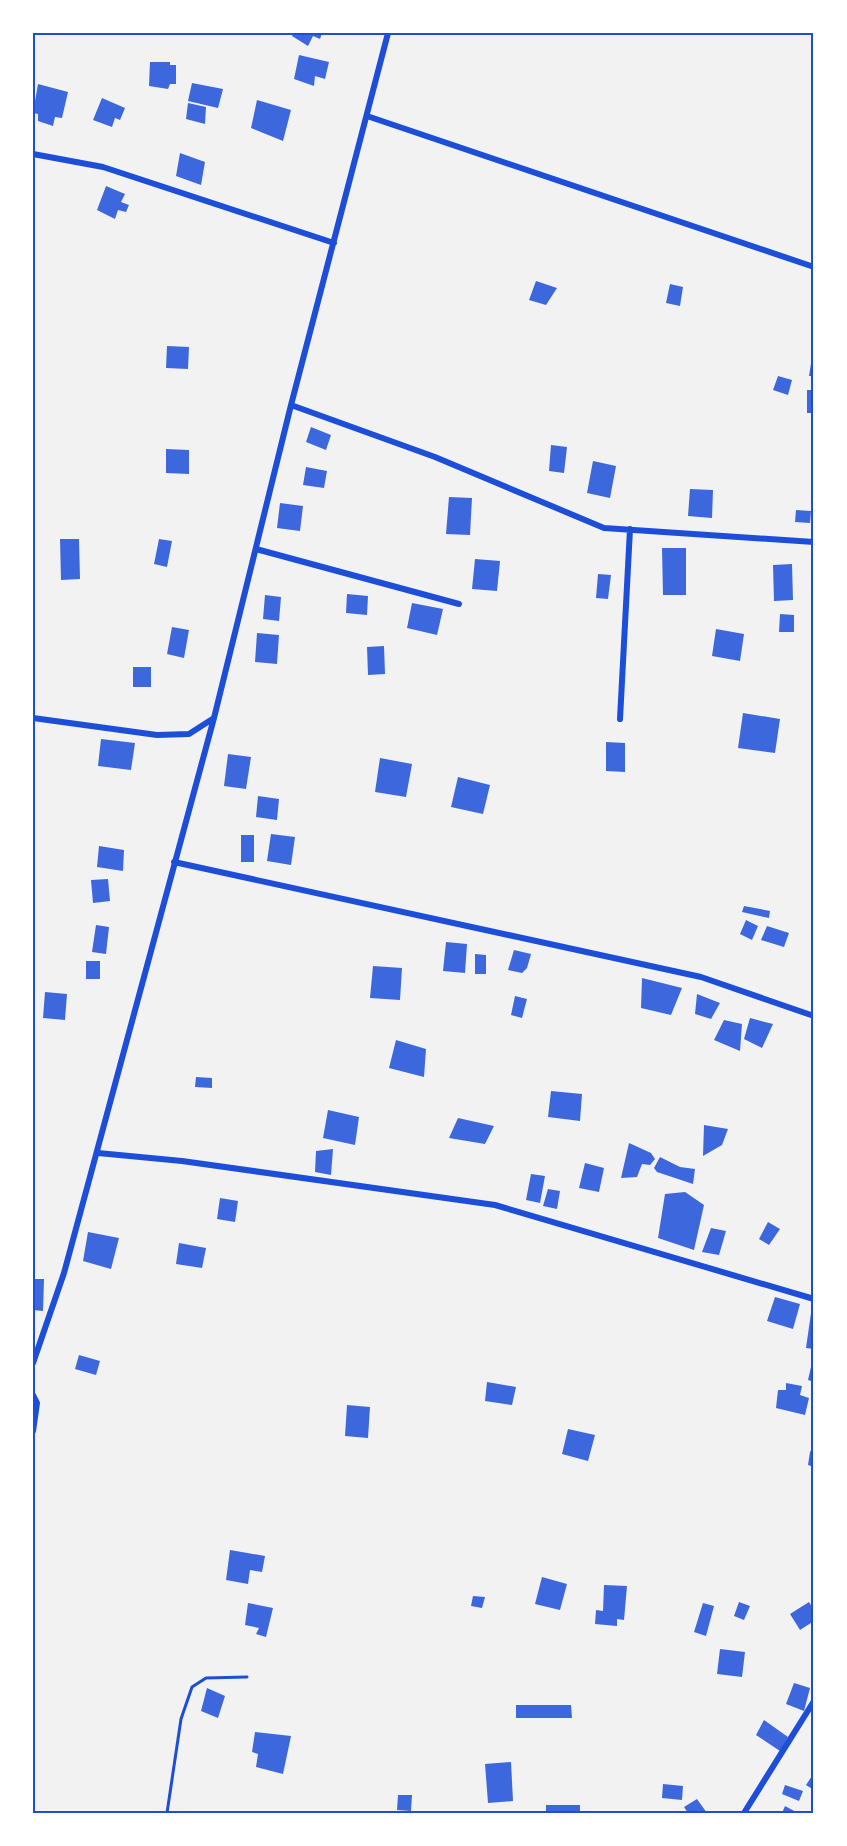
<svg xmlns="http://www.w3.org/2000/svg" width="847" height="1846" viewBox="0 0 847 1846" font-family="'Fira Sans Condensed',sans-serif">
	<style>
		.building { fill: #3d67dc }
		.lines { fill: none; stroke-linecap: round; stroke-linejoin: round }
		.path { stroke: #1d4ed8; stroke-width: 3 }
		.minor { stroke: #1d4ed8; stroke-width: 6 }
		.neatline { fill: none; stroke: #1d4ed8; stroke-width: 2 }
	</style>
	<rect width="100%" height="100%" fill="#f2f2f2"/>
	<!-- building -->
	<path class="building" d="M293 33H322L320 39 313 36 308 46 292 36Z
		M299 55 329 62 325 79 315 76 314 86 294 79Z
		M150 62H170V65H176V84H170L168 89 149 86Z
		M192 83 223 89 218 108 188 101Z
		M38 84 68 92 62 118 55 117 53 126 38 121V114L33 113Z
		M102 98 125 108 120 120 115 118 112 127 93 120Z
		M257 100 291 110 283 141 251 128Z
		M188 103 206 107 205 124 186 119Z
		M180 153 205 162 201 185 176 176Z
		M106 186 125 194 121 202 129 205 126 212 118 210 115 219 97 210Z
		M536 281 557 288 546 305 529 300Z
		M670 284 683 287 680 306 666 303Z
		M167 346 189 347 188 369 166 368Z
		M813 351H814V376H809Z
		M778 376 792 380 788 395 773 390Z
		M807 390H814V413H807Z
		M311 427 331 435 326 450 306 442Z
		M551 445 567 447 564 473 549 471Z
		M166 449 189 450V474L166 473Z
		M593 461 616 466 610 498 587 493Z
		M306 467 327 471 324 488 303 485Z
		M690 489 713 490 712 518 688 516Z
		M449 497 472 498 470 535 446 534Z
		M280 503 303 506 300 531 277 528Z
		M796 510 811 511 810 523 795 522Z
		M60 539H79L80 579 61 580Z
		M159 539 172 541 167 567 154 564Z
		M662 548H686V595H663Z
		M475 559 500 561 497 591 472 589Z
		M792 564 793 600 774 601 773 565Z
		M598 574 611 575 608 599 596 598Z
		M347 594 368 596 367 615 346 613Z
		M265 595 281 597 279 621 263 619Z
		M412 603 443 609 437 635 407 628Z
		M780 614 794 615V632H779Z
		M172 627 189 630 184 658 167 654Z
		M716 629 744 634 740 661 712 656Z
		M257 633 279 635 277 664 255 662Z
		M384 646 385 674 368 675 367 647Z
		M133 667H151V687H133Z
		M743 713 780 719 775 753 738 748Z
		M101 739 135 743 131 770 98 766Z
		M606 742 625 743V772L606 771Z
		M228 754 251 757 246 789 224 786Z
		M380 758 412 764 406 797 375 792Z
		M458 777 490 785 483 814 451 807Z
		M258 796 279 799 277 820 256 817Z
		M271 834 295 837 291 865 267 861Z
		M241 835H254V862H241Z
		M99 846 124 850 123 871 97 867Z
		M108 879 110 901 93 903 91 880Z
		M744 906 770 911 769 918 742 912Z
		M746 920 758 926 752 940 740 934Z
		M96 925 109 927 106 954 92 952Z
		M767 926 789 933 784 947 761 940Z
		M446 942 467 944 465 973 443 971Z
		M514 950 531 954 527 968 522 973 508 970Z
		M475 954 486 955V974H475Z
		M86 961H100V979H86Z
		M373 966 402 968 400 1000 370 998Z
		M642 978 682 988 671 1015 641 1008Z
		M45 992 67 994 65 1020 43 1018Z
		M697 994 720 1003 711 1019 695 1014Z
		M515 996 527 999 522 1018 511 1015Z
		M750 1018 773 1024 762 1048 744 1039Z
		M724 1020 742 1024 740 1051 714 1040Z
		M396 1040 426 1049 424 1077 389 1068Z
		M196 1077 212 1078V1088L195 1087Z
		M551 1091 582 1094 580 1121 548 1117Z
		M328 1110 359 1117 355 1145 323 1138Z
		M458 1118 494 1126 485 1144 449 1138Z
		M704 1125 728 1129 722 1145 703 1156Z
		M629 1143 651 1153 655 1159 650 1165 642 1164 637 1177 621 1178Z
		M333 1149 331 1175 315 1172 316 1151Z
		M660 1157 680 1167 695 1169 693 1184 657 1172 654 1168Z
		M585 1163 604 1168 599 1192 579 1188Z
		M531 1174 545 1176 540 1203 526 1200Z
		M548 1189 560 1191 557 1209 543 1206Z
		M685 1192 704 1205 694 1250 658 1238 665 1194Z
		M220 1198 238 1201 235 1222 217 1219Z
		M768 1222 780 1229 769 1245 759 1239Z
		M711 1228 726 1231 719 1255 702 1252Z
		M88 1232 119 1238 111 1269 83 1261Z
		M179 1243 206 1248 202 1268 176 1264Z
		M33 1279H44L43 1311 33 1310Z
		M775 1297 800 1304 793 1329 767 1321Z
		M811 1313H814V1349L806 1348Z
		M79 1355 100 1361 96 1375 75 1369Z
		M813 1358H814V1382L808 1380Z
		M487 1382 516 1387 512 1405 485 1401Z
		M786 1383 802 1386 800 1395 809 1398 805 1415 776 1408 778 1390H786Z
		M347 1405 370 1407 368 1438 345 1436Z
		M568 1429 595 1435 588 1461 562 1454Z
		M814 1445V1467L808 1465 810 1452Z
		M230 1550 265 1556 262 1572 250 1570 248 1584 226 1580Z
		M542 1577 567 1584 560 1610 535 1604Z
		M604 1585 627 1586 624 1620 617 1619V1626L595 1624 596 1610 603 1611Z
		M473 1596 485 1597 482 1608 471 1606Z
		M739 1602 750 1606 744 1620 734 1616Z
		M809 1602 814 1610V1621L800 1630 790 1614Z
		M248 1603 273 1608 266 1637 256 1634 259 1628 245 1625Z
		M703 1603 714 1606 706 1636 694 1632Z
		M720 1649 745 1652 742 1677 717 1674Z
		M794 1683 810 1688 804 1711 786 1704Z
		M207 1688 225 1696 218 1718 201 1711Z
		M516 1705H571L572 1718H516Z
		M764 1720 788 1737 780 1751 756 1735Z
		M255 1732 291 1736 283 1774 256 1767 258 1754 252 1752Z
		M511 1762 513 1801 488 1803 485 1764Z
		M814 1773V1790L806 1785Z
		M663 1784 683 1786 682 1800 662 1798Z
		M785 1785 803 1791 799 1801 782 1794Z
		M398 1795H412L411 1811 397 1810Z
		M697 1799 707 1813H688L684 1807Z
		M546 1805H580V1813H546Z
		M785 1806 798 1813H782Z"/>
	<g class="lines">
		<!-- path -->
		<path class="path" d="M167 1813 181 1719 192 1687 206 1678 247 1677"/>
		<!-- minor -->
		<path class="minor" d="M367 116 814 267
			M33 154 103 167 334 243
			M291 405 435 457 604 528 814 542
			M256 549 459 604
			M33 718 157 735 189 734 214 718 291 405 388 33
			M620 719 630 529
			M174 862 701 977 814 1016
			M98 1153 182 1161 495 1205 814 1299
			M33 1363 64 1273 214 718
			M33 1395 37 1403 33 1431
			M744 1813 814 1701"/>
	</g>
	<!-- border -->
	<rect width="847" height="1846" fill="none" stroke="#ffffff" stroke-width="69"/>
	<rect x="34" y="34" width="778" height="1778" class="neatline"/>
</svg>
